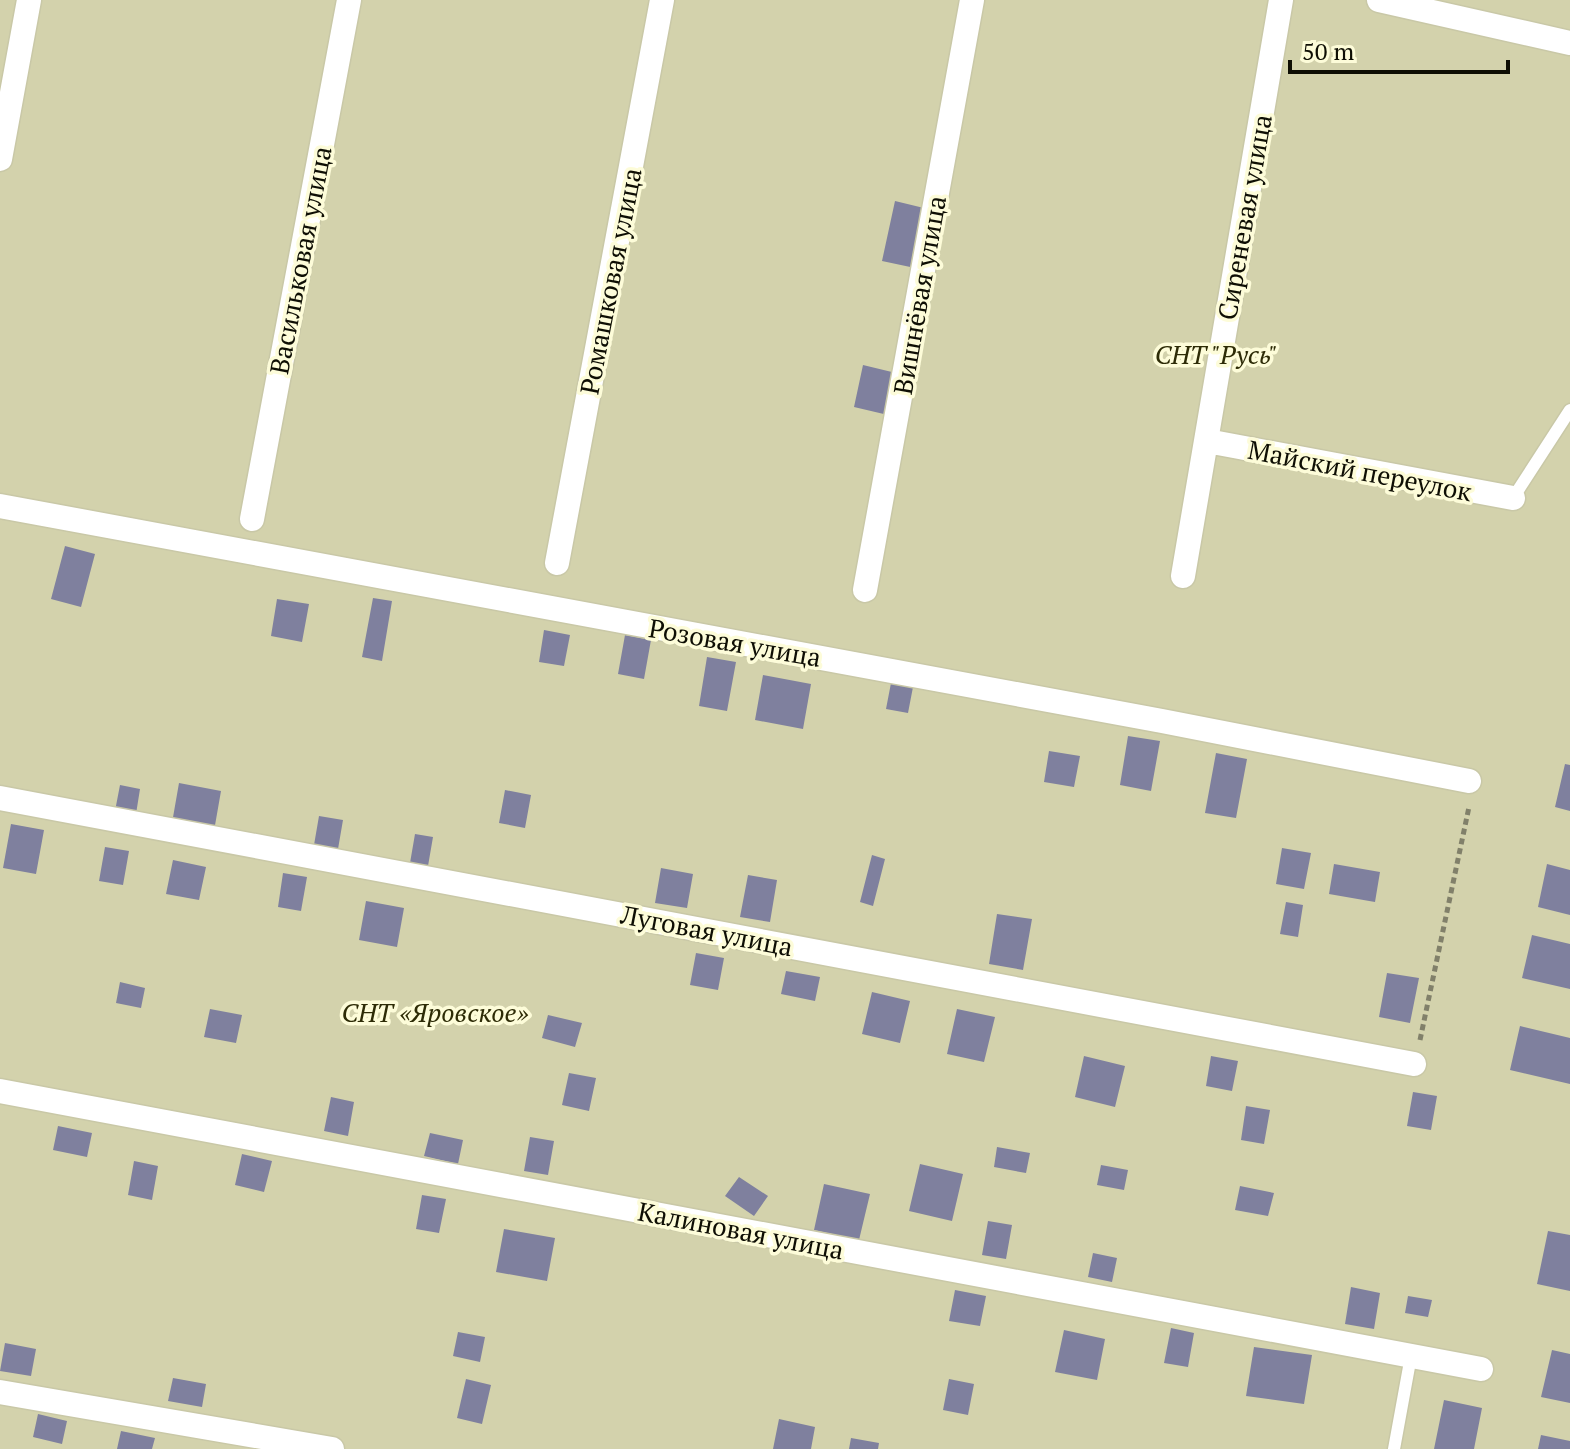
<svg xmlns="http://www.w3.org/2000/svg" width="1570" height="1449" viewBox="0 0 1570 1449" font-family="'PT Serif',serif">
	<style>
		.green { fill: #d3d2ac }
		.building { fill: #7f809e }
		.lines { fill: none; stroke-linecap: round; stroke-linejoin: round }
		.service-casing { stroke: #c9c8a7; stroke-width: 15 }
		.minor-casing { stroke: #c9c8a7; stroke-width: 27 }
		.path { stroke: #81806a; stroke-width: 5; stroke-dasharray: 6 4; stroke-linecap: butt }
		.service { stroke: #fff; stroke-width: 12 }
		.minor { stroke: #fff; stroke-width: 24 }
		.labels { text-anchor: middle; dominant-baseline: central; stroke-width: 7; stroke-linejoin: round; paint-order: stroke }
		.street-label { font-size: 26px; fill: #0e0e04; stroke: #fdfcd9 }
		.park-label { font-size: 26px; font-style: italic; fill: #2d2b06; stroke: #fdfcd9 }
	</style>
	<rect width="100%" height="100%" fill="#fdfcd9"/>
	<!-- green -->
	<path class="green" d="M0 0H1570V1449H0Z"/>
	<!-- building -->
	<path class="building" d="M895 201 928 209 915 268 882 261Z
		M863 365 896 373 888 415 854 407Z
		M65 546 95 554 81 607 51 599Z
		M373 598 392 601 382 661 362 657Z
		M277 599 309 604 302 642 271 636Z
		M544 630 570 635 564 666 539 662Z
		M625 635 651 640 644 679 618 674Z
		M707 657 736 662 727 711 699 706Z
		M763 675 811 684 803 729 755 720Z
		M891 683 913 687 908 713 886 709Z
		M1128 736 1160 741 1151 791 1120 785Z
		M1049 751 1080 756 1074 787 1044 782Z
		M1216 753 1247 759 1236 818 1205 813Z
		M1565 764 1570 765V811L1555 807Z
		M179 783 221 791 214 831 172 823Z
		M120 785 140 789 136 814 115 811Z
		M505 790 531 795 525 828 499 823Z
		M319 816 343 820 338 849 314 845Z
		M11 824 44 830 36 874 3 868Z
		M415 834 433 837 428 866 410 863Z
		M105 847 129 851 123 885 99 881Z
		M1282 848 1311 853 1304 889 1276 884Z
		M872 855 885 859 873 906 860 902Z
		M173 860 206 867 199 900 166 894Z
		M1334 864 1380 872 1375 902 1329 894Z
		M1547 864 1570 870V915L1538 907Z
		M661 868 693 874 687 908 655 903Z
		M283 873 307 877 301 911 278 907Z
		M748 875 777 880 770 922 740 917Z
		M366 901 404 908 397 947 359 940Z
		M1286 902 1303 905 1298 937 1280 934Z
		M997 914 1032 919 1023 970 989 964Z
		M1532 935 1570 944V989L1522 978Z
		M696 953 724 958 718 990 690 985Z
		M786 971 820 977 815 1001 781 994Z
		M1387 973 1419 978 1410 1023 1379 1017Z
		M120 982 145 988 141 1008 116 1003Z
		M872 992 910 1001 900 1043 862 1034Z
		M210 1009 242 1015 236 1043 204 1037Z
		M957 1009 995 1017 984 1062 947 1054Z
		M548 1015 582 1023 575 1047 542 1038Z
		M1520 1026 1570 1038V1084L1510 1070Z
		M1084 1056 1125 1066 1115 1107 1075 1097Z
		M1211 1056 1238 1061 1232 1091 1206 1086Z
		M569 1073 596 1078 589 1111 562 1105Z
		M1413 1092 1437 1096 1431 1130 1407 1126Z
		M331 1097 354 1102 348 1136 324 1131Z
		M1246 1106 1270 1110 1264 1144 1241 1140Z
		M58 1126 92 1133 87 1157 53 1150Z
		M430 1133 463 1140 458 1164 424 1156Z
		M530 1137 554 1141 548 1175 524 1171Z
		M997 1147 1030 1153 1026 1173 994 1167Z
		M242 1154 272 1161 264 1192 235 1185Z
		M134 1161 158 1166 152 1200 128 1195Z
		M920 1164 963 1174 952 1221 909 1211Z
		M1101 1165 1128 1170 1124 1190 1097 1185Z
		M739 1177 768 1196 754 1216 725 1196Z
		M824 1184 870 1194 859 1240 814 1230Z
		M1240 1186 1274 1193 1268 1216 1235 1210Z
		M422 1195 446 1199 439 1233 416 1229Z
		M988 1221 1012 1225 1006 1259 982 1255Z
		M504 1229 555 1238 547 1281 496 1272Z
		M1548 1231 1570 1235V1291L1537 1284Z
		M1093 1253 1117 1258 1112 1282 1088 1277Z
		M1351 1287 1380 1293 1374 1329 1345 1324Z
		M955 1290 986 1296 980 1326 949 1321Z
		M1408 1296 1432 1300 1428 1317 1405 1313Z
		M1171 1328 1194 1333 1188 1367 1164 1363Z
		M1064 1330 1105 1339 1097 1380 1055 1372Z
		M458 1332 485 1337 480 1362 453 1356Z
		M5 1343 36 1349 31 1376 0 1371Z
		M1254 1347 1312 1355 1304 1404 1246 1396Z
		M1552 1350 1570 1354V1403L1541 1397Z
		M173 1378 206 1384 202 1407 168 1401Z
		M466 1379 491 1385 482 1424 457 1418Z
		M949 1379 974 1384 968 1415 943 1410Z
		M1444 1400 1482 1408 1474 1449H1434Z
		M38 1414 67 1421 62 1444 33 1437Z
		M779 1419 815 1427 811 1449H773Z
		M121 1431 155 1438 152 1449H117Z
		M1541 1435 1570 1441V1449H1538Z
		M851 1438 879 1443 878 1449H849Z"/>
	<g class="lines">
		<defs>
			<path id="service" d="M1513 498 1570 410
				M1394 1449 1411 1356"/>
			<path id="minor" d="M1379 0 1570 43
				M0 159 29 0
				M1207 441 1513 498
				M0 506 1162 721 1469 781
				M252 519 349 0
				M557 563 662 0
				M1183 576 1281 0
				M865 590 972 0
				M0 798 1414 1064
				M0 1091 1481 1369
				M0 1392 332 1449"/>
		</defs>
		<!-- service casing -->
		<use href="#service" class="service-casing"/>
		<!-- minor casing -->
		<use href="#minor" class="minor-casing"/>
		<!-- path -->
		<path class="path" d="M1420 1040 1469 807"/>
		<!-- service -->
		<use href="#service" class="service"/>
		<!-- minor -->
		<use href="#minor" class="minor"/>
	</g>
	<g class="labels">
		<!-- street labels -->
		<g class="street-label">
			<text transform="translate(1244 217) rotate(-80)">Сиреневая улица</text>
			<text transform="translate(300 260) rotate(-79)">Васильковая улица</text>
			<text transform="translate(610 281) rotate(-79)">Ромашковая улица</text>
			<text transform="translate(919 295) rotate(-80)">Вишнёвая улица</text>
			<text transform="translate(1360 470) rotate(11)">Майский переулок</text>
			<text transform="translate(735 642) rotate(10)">Розовая улица</text>
			<text transform="translate(707 930) rotate(11)">Луговая улица</text>
			<text transform="translate(741 1230) rotate(11)">Калиновая улица</text>
		</g>
		<!-- park labels -->
		<g class="park-label">
			<text x="1216" y="354">СНТ "Русь"</text>
			<text x="435" y="1012">СНТ «Яровское»</text>
		</g>
	</g>
	<!-- scale -->
	<path d="M1290 60v12h218v-12" fill="none" stroke="#0e0e04" stroke-width="4"/>
	<text x="1302" y="60" font-size="24" fill="#0e0e04" stroke="#fdfcd9" stroke-width="6" paint-order="stroke">50 m</text>
</svg>
